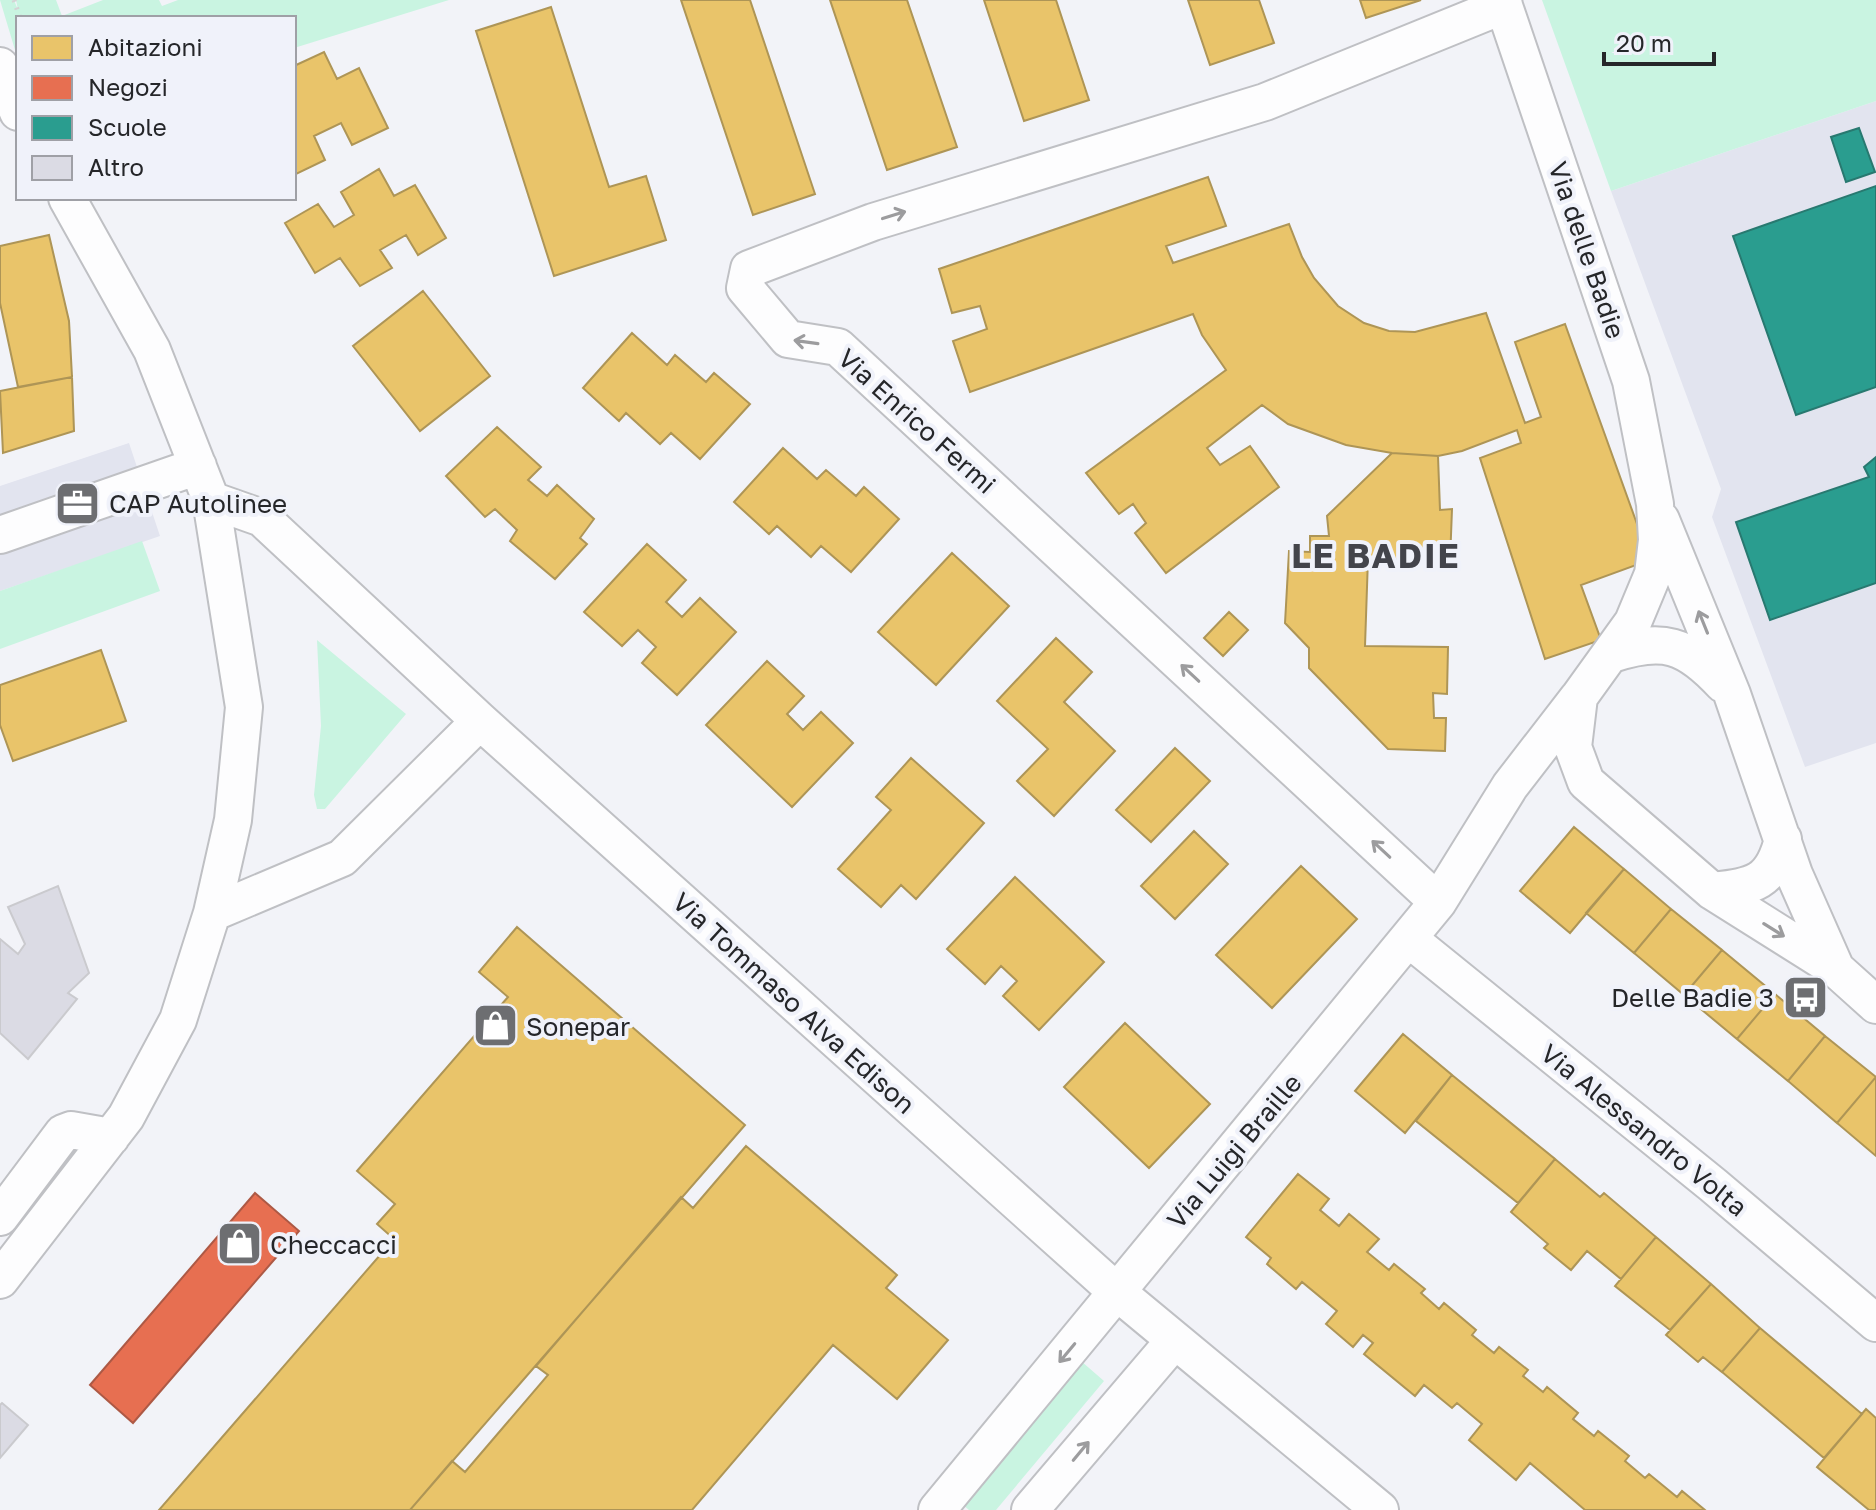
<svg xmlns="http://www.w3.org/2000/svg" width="1876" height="1510" viewBox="0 0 1876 1510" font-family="'Golos Text',sans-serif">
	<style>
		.built { fill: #e2e4ef }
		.green { fill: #c9f4e1 }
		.homes { fill: #e9c46a; stroke: #ae9556; stroke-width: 2 }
		.shops { fill: #e76f51; stroke: #ad5945; stroke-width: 2 }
		.schools { fill: #2a9d8f; stroke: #287970; stroke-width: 2 }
		.building { fill: #dbdbe4; stroke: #cacace; stroke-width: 2 }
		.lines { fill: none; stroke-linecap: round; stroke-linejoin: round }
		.minor-casing { stroke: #bfc0c4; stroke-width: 40 }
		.path { stroke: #d4d4d5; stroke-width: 5; stroke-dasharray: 2 6; stroke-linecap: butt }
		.minor { stroke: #fdfdfe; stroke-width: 36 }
		.oneway { stroke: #9c9c9e }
		.labels { text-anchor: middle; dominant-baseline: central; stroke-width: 8; stroke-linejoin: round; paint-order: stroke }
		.street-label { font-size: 26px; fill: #252629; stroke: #f0f2fa }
		.poi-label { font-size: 26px; fill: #252629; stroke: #f0f2fa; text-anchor: start }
		.district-label { font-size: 34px; font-weight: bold; letter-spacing: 2px; fill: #43444b; stroke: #f0f2fa }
	</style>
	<rect width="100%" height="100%" fill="#f2f3f8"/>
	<!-- built -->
	<path class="built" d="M1876 101V743L1805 767 1712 517 1721 489 1611 191Z
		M129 443 160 536 0 591V486Z"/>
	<!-- green -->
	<path class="green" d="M0 0H14L18 10 16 0H56L62 16 103 0H159L162 6 178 0H449L294 48V18H18V60Z
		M1542 0H1876V101L1611 191Z
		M142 541 160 591 0 649V591Z
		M317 640 406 714 325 809H317L314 795 321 726Z
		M1081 1361 1104 1381 996 1510H969L962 1504Z"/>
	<!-- homes -->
	<path class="homes" d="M681 0H750L815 194 753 215Z
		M830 0H907L957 147 887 170Z
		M984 0H1056L1089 100 1024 121Z
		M1188 0H1259L1274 43 1210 65Z
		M1360 0H1421L1366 18Z
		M551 7 609 187 646 176 666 240 554 276 476 31Z
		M324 52 337 79 359 68 388 128 352 145 341 123 314 136 325 160 294 175V66Z
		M379 169 394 196 415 185 446 238 418 255 406 235 380 250 392 268 360 286 340 258 315 273 285 223 318 204 334 227 354 215 341 192Z
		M1208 177 1226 226 1166 246 1173 263 1289 224 1302 257 1314 278 1338 306 1364 323 1389 331 1415 332 1486 313 1525 423 1541 417 1515 342 1565 324 1650 560 1581 585 1601 640 1545 659 1480 458 1521 443 1517 430 1462 451 1438 456 1392 453 1346 445 1288 424 1262 405 1207 448 1220 465 1250 446 1279 487 1166 573 1135 533 1146 523 1133 504 1119 514 1086 473 1226 370 1202 335 1193 314 970 392 953 341 987 329 980 306 952 313 939 269Z
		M49 235 69 321 72 377 18 387 0 303V246Z
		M423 291 490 376 420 431 353 346Z
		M632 333 667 365 675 355 706 382 714 373 750 404 700 459 671 433 660 444 626 413 619 421 583 388Z
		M72 377 74 431 3 453 0 391Z
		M497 427 541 467 528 480 547 496 557 485 594 519 580 538 587 544 555 579 510 541 517 530 495 509 485 517 446 476Z
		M783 448 817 479 826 470 856 496 864 487 899 519 851 572 821 546 811 557 777 526 769 534 734 502Z
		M1392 453 1438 456 1440 510 1452 509 1450 561 1368 558 1365 646 1448 647 1447 694 1433 693 1434 718H1446L1445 751 1388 749 1309 668V648L1285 623 1289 551 1310 552V536H1329L1327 516Z
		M647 544 686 580 666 602 682 617 700 598 736 632 677 695 642 663 656 647 638 630 622 646 584 612Z
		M952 553 1009 606 936 685 878 632Z
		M1229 612 1248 630 1223 656 1204 638Z
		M1056 638 1092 672 1064 702 1115 751 1054 816 1017 781 1048 749 997 701Z
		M101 650 126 721 13 761 0 725V685Z
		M767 661 804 696 787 714 803 730 821 712 853 743 792 807 706 725Z
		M1175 748 1210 781 1151 842 1116 810Z
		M911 758 984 823 916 899 901 885 881 907 838 869 891 810 876 797Z
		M1574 827 1624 869 1570 933 1520 891Z
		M1194 831 1228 864 1175 919 1141 886Z
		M1301 866 1357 919 1272 1008 1216 955Z
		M1624 869 1671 909 1634 953 1586 913Z
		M1015 877 1104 962 1039 1030 1003 996 1017 981 1001 966 985 984 947 949Z
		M1671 909 1722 950 1684 995 1634 953Z
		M517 927 745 1125 410 1510H159L394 1239 377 1224 395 1204 357 1171 508 997 479 972Z
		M1722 950 1775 994 1737 1039 1684 995Z
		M1775 994 1825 1036 1788 1081 1737 1039Z
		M1125 1023 1210 1104 1149 1168 1064 1087Z
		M1403 1034 1452 1075 1405 1133 1355 1091Z
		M1825 1036 1876 1077 1837 1123 1788 1081Z
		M1452 1075 1555 1159 1518 1203 1416 1121Z
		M1876 1077V1156L1837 1123Z
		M746 1146 897 1275 886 1288 948 1340 897 1399 833 1345 692 1510H410L452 1461 465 1472 548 1375 536 1366 681 1197 693 1208Z
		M1555 1159 1600 1197 1604 1193 1656 1237 1621 1279 1587 1251 1571 1270 1544 1248 1548 1244 1511 1212Z
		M1298 1174 1329 1199 1320 1210 1339 1226 1349 1214 1379 1239 1367 1252 1389 1270 1394 1264 1425 1289 1421 1293 1439 1309 1444 1303 1476 1330 1472 1335 1494 1353 1499 1347 1528 1370 1523 1376 1543 1392 1547 1387 1578 1413 1573 1419 1594 1436 1598 1431 1629 1456 1625 1461 1645 1478 1649 1474 1677 1497 1682 1491 1705 1510H1585L1530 1463 1516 1480 1469 1440 1482 1424 1457 1403 1452 1408 1424 1385 1415 1396 1364 1354 1373 1343 1363 1335 1353 1347 1326 1324 1337 1311 1302 1282 1296 1289 1267 1264 1271 1258 1246 1237Z
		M1656 1237 1711 1284 1670 1330 1615 1286Z
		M1711 1284 1760 1328 1722 1372 1703 1357 1698 1362 1666 1335Z
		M1760 1328 1862 1414 1824 1458 1722 1372Z
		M1866 1409 1876 1418V1510H1869L1817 1467Z"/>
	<!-- shops -->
	<path class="shops" d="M255 1193 299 1231 133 1423 90 1385Z"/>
	<!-- schools -->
	<path class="schools" d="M1859 128 1875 172 1846 182 1831 137Z
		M1876 186V387L1796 415 1733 236Z
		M1876 457V583L1770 620 1736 522 1869 477 1864 467Z"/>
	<!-- building -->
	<path class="building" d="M58 886 89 973 68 993 77 999 28 1059 0 1033V939L18 954 25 944 8 907Z
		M2 1403 28 1425 0 1458V1405Z"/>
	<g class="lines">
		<defs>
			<path id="minor" d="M1502 0 1631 381 1655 504 1657 540 1653 574 1633 622 1579 697 1573 747 1586 782 1712 891 1836 969 1876 1005
				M0 66 18 112
				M211 500 262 518 480 721 1117 1292 1380 1510
				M1661 520 1732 694 1794 874 1836 969
				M0 535 198 466
				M1612 654C1663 637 1686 644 1723 684
				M1712 891C1753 886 1772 884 1783 839
				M1438 902 838 347 788 339 745 288 749 269 873 222 1265 102 1504 5
				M212 913 342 858 480 721
				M1409 939 1713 1185 1876 1323
				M0 1217 63 1133 71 1130 111 1137
				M0 1280 126 1117 178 1020 212 913 233 820 244 707 211 500 152 350 67 198
				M937 1510 1438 902 1510 786 1578 698
				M1030 1510 1174 1341"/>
		</defs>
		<!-- minor casing -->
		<use href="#minor" class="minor-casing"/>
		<!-- path -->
		<path class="path" d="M14 0 20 18"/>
		<!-- minor -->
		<use href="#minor" class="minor"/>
	</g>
	<!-- one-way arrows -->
	<defs><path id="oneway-shaft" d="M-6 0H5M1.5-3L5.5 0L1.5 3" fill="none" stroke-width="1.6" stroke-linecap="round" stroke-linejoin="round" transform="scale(2)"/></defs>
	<g class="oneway">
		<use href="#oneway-shaft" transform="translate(894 215) rotate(-17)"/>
		<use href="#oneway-shaft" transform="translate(806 342) rotate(-172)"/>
		<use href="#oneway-shaft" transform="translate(1703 622) rotate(-112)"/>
		<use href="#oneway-shaft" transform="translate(1190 673) rotate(-137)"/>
		<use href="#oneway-shaft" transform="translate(1381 849) rotate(-137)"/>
		<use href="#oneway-shaft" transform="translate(1774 930) rotate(32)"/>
		<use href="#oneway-shaft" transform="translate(1067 1353) rotate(130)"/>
		<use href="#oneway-shaft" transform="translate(1081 1451) rotate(-50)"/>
	</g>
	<!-- icons -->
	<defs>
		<symbol id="office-square" viewBox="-11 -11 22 22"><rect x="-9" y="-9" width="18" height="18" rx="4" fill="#6d6e71" stroke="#f0f2fa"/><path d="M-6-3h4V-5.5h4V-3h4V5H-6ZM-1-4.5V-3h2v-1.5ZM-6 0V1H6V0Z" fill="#fff"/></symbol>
		<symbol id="bus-square" viewBox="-11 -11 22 22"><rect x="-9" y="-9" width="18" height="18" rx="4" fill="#6d6e71" stroke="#f0f2fa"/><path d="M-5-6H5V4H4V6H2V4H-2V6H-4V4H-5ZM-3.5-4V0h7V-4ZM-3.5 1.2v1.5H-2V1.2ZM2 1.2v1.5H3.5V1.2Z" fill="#fff"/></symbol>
		<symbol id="shop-square" viewBox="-11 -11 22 22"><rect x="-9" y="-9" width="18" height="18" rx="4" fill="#6d6e71" stroke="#f0f2fa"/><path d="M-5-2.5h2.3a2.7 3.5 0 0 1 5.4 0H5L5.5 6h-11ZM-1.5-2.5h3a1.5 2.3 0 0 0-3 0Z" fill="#fff"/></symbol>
	</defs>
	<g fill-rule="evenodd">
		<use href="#office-square" x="52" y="478" width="51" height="51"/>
		<use href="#bus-square" x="1780" y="972" width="51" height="51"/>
		<use href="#shop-square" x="470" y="1000" width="51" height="51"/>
		<use href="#shop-square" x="214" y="1218" width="51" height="51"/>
	</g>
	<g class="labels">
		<!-- street labels -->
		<g class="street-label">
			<text transform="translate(1587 250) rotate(71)">Via delle Badie</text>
			<text transform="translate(917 421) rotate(42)">Via Enrico Fermi</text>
			<text transform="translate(794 1003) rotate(42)">Via Tommaso Alva Edison</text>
			<text transform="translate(1644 1130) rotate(39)">Via Alessandro Volta</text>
			<text transform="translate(1234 1151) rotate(-50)">Via Luigi Braille</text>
		</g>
		<!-- poi labels -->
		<g class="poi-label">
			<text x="109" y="503">CAP Autolinee</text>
			<text x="1774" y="997" text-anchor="end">Delle Badie 3</text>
			<text x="526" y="1026">Sonepar</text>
			<text x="270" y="1244">Checcacci</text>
		</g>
		<!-- district labels -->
		<g class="district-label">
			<text x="1376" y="555">LE BADIE</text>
		</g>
	</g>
	<!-- legend -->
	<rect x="16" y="16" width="280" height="184" fill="#f0f2fa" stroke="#9fa0a6" stroke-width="2"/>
	<rect x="32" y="36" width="40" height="24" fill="#e9c46a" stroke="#9fa0a6" stroke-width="2"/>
	<text x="88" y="56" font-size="24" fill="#252629">Abitazioni</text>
	<rect x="32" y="76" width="40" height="24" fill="#e76f51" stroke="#9fa0a6" stroke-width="2"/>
	<text x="88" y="96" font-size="24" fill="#252629">Negozi</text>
	<rect x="32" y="116" width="40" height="24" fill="#2a9d8f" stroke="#9fa0a6" stroke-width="2"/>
	<text x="88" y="136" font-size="24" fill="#252629">Scuole</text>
	<rect x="32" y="156" width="40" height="24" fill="#dbdbe4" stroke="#9fa0a6" stroke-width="2"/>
	<text x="88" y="176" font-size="24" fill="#252629">Altro</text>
	<!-- scale -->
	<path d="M1604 52v12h110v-12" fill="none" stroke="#252629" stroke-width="4"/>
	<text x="1616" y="52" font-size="24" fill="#252629" stroke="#f0f2fa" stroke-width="6" paint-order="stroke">20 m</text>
</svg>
